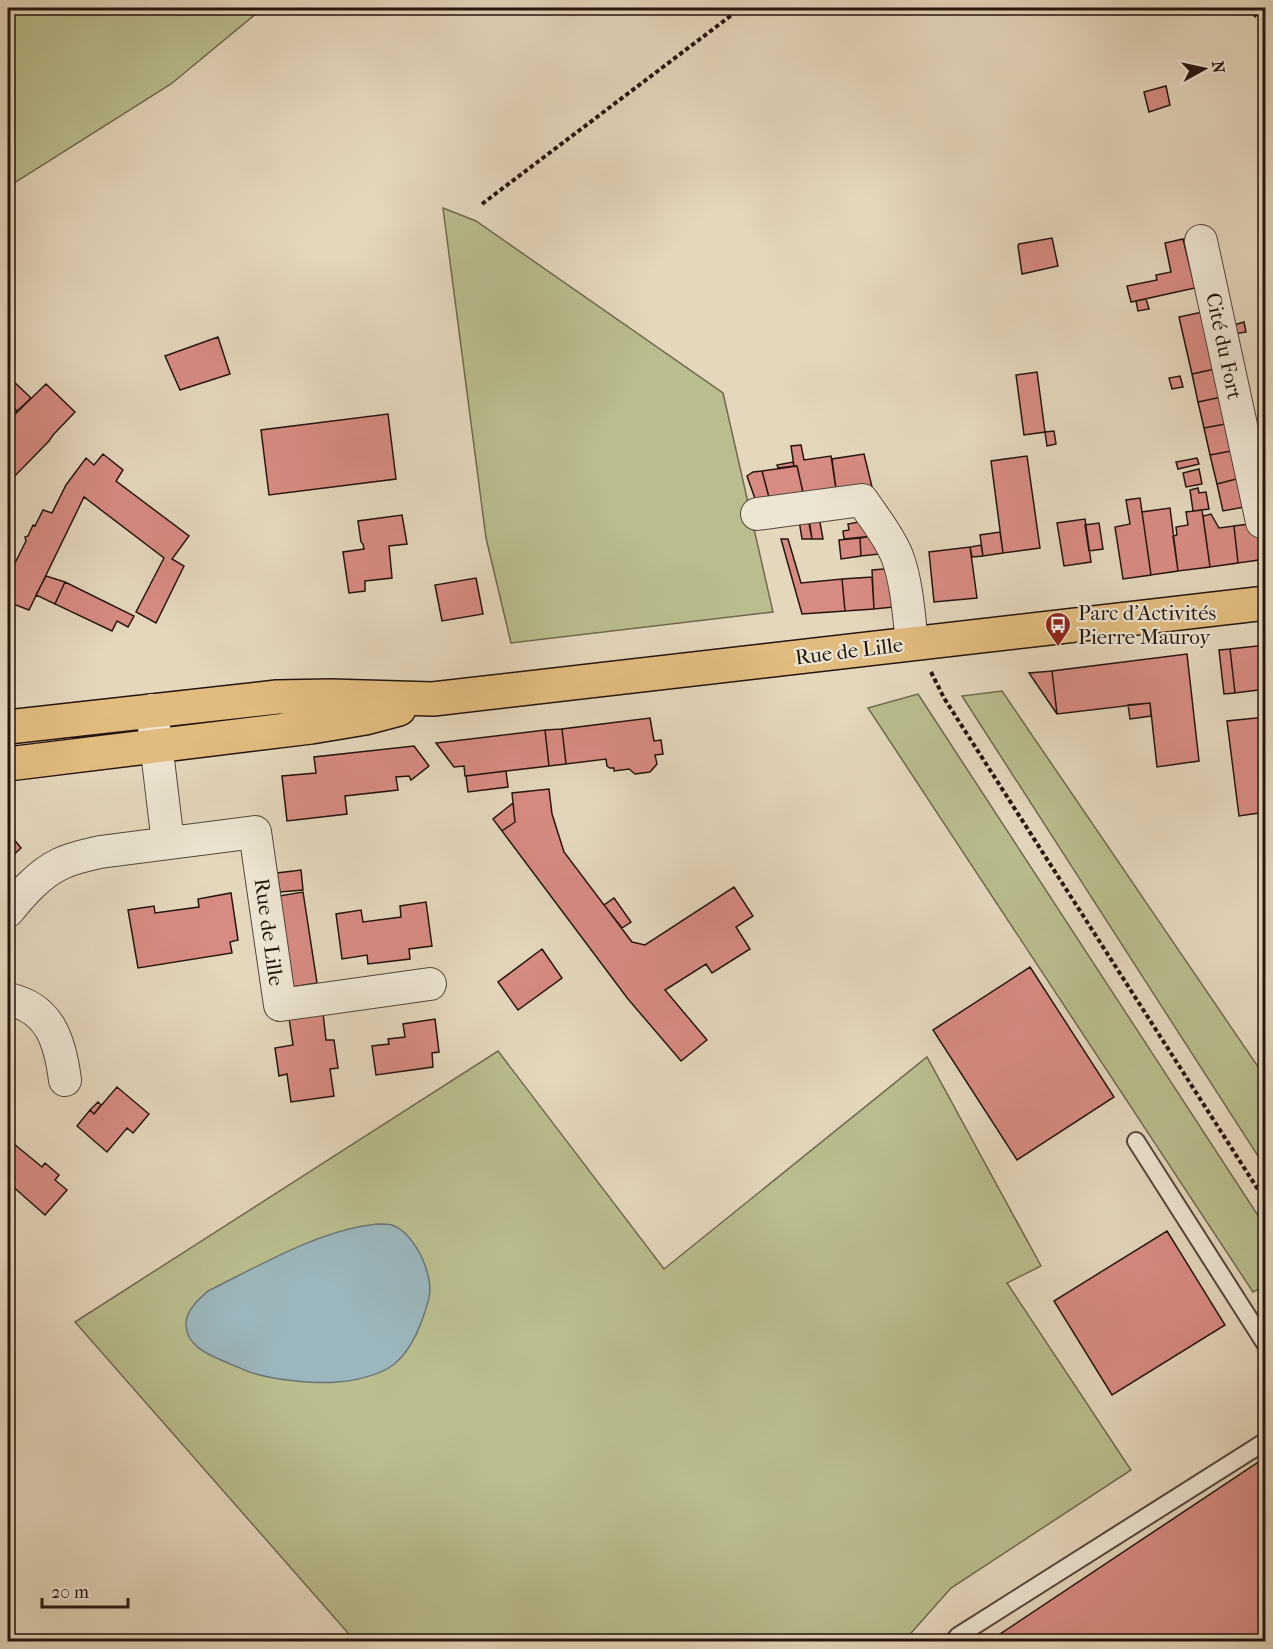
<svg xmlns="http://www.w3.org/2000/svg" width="1273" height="1649" viewBox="0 0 1273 1649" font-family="'IM FELL French Canon',serif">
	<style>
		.green { fill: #babd8d; stroke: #6f694e; stroke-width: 1.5 }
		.water { fill: #9bb6bd; stroke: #6b7677; stroke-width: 1.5 }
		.building { fill: #d88b82; stroke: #24150e; stroke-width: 1.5 }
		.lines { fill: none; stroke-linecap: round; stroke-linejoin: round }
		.lane-casing { stroke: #54463a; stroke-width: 20 }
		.street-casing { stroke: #54463a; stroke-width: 34 }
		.primary-casing { stroke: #24150e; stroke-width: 36 }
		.path { stroke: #24150e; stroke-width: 4; stroke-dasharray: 4.5 3; stroke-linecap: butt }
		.lane { stroke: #ede5d3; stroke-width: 16 }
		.street { stroke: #ede5d3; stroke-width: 32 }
		.primary { stroke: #e2bc7e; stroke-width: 33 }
		.labels { text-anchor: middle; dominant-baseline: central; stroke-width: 4.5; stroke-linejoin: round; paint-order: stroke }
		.street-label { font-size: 21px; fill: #24150e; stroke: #ede5d3 }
		.poi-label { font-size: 21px; fill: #24150e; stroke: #ede5d3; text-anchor: start }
	</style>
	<rect width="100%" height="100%" fill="#e4d7bc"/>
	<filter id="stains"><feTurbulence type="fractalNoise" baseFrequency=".00333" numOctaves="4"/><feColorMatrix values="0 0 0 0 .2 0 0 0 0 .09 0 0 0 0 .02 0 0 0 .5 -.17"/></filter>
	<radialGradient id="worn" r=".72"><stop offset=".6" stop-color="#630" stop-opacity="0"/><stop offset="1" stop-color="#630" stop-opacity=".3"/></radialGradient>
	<!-- green -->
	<path class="green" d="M8 8H263L171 84 8 187Z
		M443 208 476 221 723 393 773 612 511 643 486 538Z
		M1002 691 1265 1077V1167L962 696Z
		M918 694 1259 1217 1264 1286 1253 1292 868 708Z
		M498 1051 664 1269 927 1057 1041 1266 1007 1283 1131 1470 951 1588 904 1641H355L75 1322Z"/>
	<!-- water -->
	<path class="water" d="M378 1224C382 1224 388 1224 392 1225 410 1231 424 1258 428 1275 433 1294 427 1305 421 1323 416 1337 406 1355 393 1365 380 1375 354 1381 337 1382 316 1384 276 1380 256 1374 247 1372 239 1367 230 1364 212 1356 186 1348 186 1324 186 1310 199 1299 208 1291 259 1266 321 1229 378 1224Z"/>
	<!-- building -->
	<path class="building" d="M1166 86 1170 105 1149 112 1144 92Z
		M1052 238 1058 266 1022 274 1018 246 1019 244Z
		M1183 239 1195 288 1131 302 1127 286 1157 280 1156 275 1171 272 1165 243Z
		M1146 299 1149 309 1138 311 1136 301Z
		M1212 310 1224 367 1192 374 1179 317Z
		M1244 322 1246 332 1229 335 1227 327Z
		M218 337 230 374 180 390 165 356Z
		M1224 367 1231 395 1198 402 1192 374Z
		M1037 372 1045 432 1024 435 1016 375Z
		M1180 376 1183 387 1172 389 1169 378Z
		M11 379 31 398 17 411 8 401V383Z
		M46 384 75 412 53 435 49 441 8 483V421Z
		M1231 395 1236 422 1204 428 1198 402Z
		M8 401 17 411 8 421Z
		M388 414 396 479 269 495 261 430Z
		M1236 422 1242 449 1210 455 1204 428Z
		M1054 431 1056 444 1047 446 1045 432Z
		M801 445 804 460 831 456 837 496 805 501 797 466H794L791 446Z
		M1242 449 1248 476 1217 484 1210 455Z
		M103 454 123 470 116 481 189 536 172 559 184 566 156 623 136 612 164 558 84 497 29 610 16 605 12 607 11 602 8 601V577L26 541 25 537 28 536 33 525 35 526 43 510 52 513 66 485 86 458 94 465Z
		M864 454 873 491 837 496 832 459Z
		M1027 456 1040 548 1003 553 991 461Z
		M1197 458 1199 464 1178 469 1176 462Z
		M793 462 794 466 778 468 777 465Z
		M797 466 805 501 771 505 762 471Z
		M1199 469 1202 484 1186 487 1183 473Z
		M762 471 771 505 758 507 747 476 753 472Z
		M1248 476 1255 505 1223 511 1217 484Z
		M1198 488 1199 493 1206 492 1209 509 1193 511 1190 490Z
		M1140 498 1151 575 1123 579 1115 527 1130 524 1126 500Z
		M1170 508 1178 571 1151 575 1142 512Z
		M1202 510 1210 567 1178 571 1173 536 1177 535 1176 527 1188 525 1186 512Z
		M807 513 812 539H802L798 514Z
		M1211 514 1219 528 1234 526 1238 563 1210 567 1203 516Z
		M402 515 407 544 389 546 392 578 365 581V591L349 593 343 552 364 549 363 544 361 542 358 521Z
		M819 517 823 539H812L809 519Z
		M1085 519 1091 562 1064 566 1057 523Z
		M869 520 873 536 844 539 843 531 849 530 848 524Z
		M1265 522 1266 559 1238 563 1234 526Z
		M1099 523 1103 549 1089 551 1085 525Z
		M1000 532 1003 553 983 556 980 535Z
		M879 535 888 553 861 556 860 538Z
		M860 538 861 556 841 559 839 540Z
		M781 539H788L801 583 842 579 845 611 802 614Z
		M981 545 983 556 972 557 970 547Z
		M970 547 977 598 934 602 929 552Z
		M896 568 903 606 874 609 872 570Z
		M46 576 65 582 55 604 36 595Z
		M872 577 874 609 845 611 842 579Z
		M476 578 483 614 442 621 435 585Z
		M65 582 134 616 128 627 117 621 112 631 55 604Z
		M1266 645V689L1235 693 1230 649Z
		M1230 649 1235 693 1224 694 1219 650Z
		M1187 654 1199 761 1157 767 1150 703 1057 714 1052 671Z
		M1052 671 1057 714 1029 673Z
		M1150 703 1151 716 1130 719 1128 705Z
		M1266 717V812L1239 816 1227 721Z
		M650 718 654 741 661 740 663 754 655 755 657 764 650 772 635 774 629 769 614 771V768H610L607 766 606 759 566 764 562 729Z
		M562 729 566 764 549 766 545 730Z
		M545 730 549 766 506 771 465 776 464 766 454 767 436 743Z
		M414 746 429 766 411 780 409 776 396 777 398 790 345 796 347 814 287 821 282 776 316 773 314 757Z
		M506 771 508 787 468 792 466 776Z
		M549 789 552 814 564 852 632 942 645 945 734 887 753 916 736 927 750 949 712 973 706 964 665 990 707 1040 681 1061 628 999 502 831 515 822 512 793Z
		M513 803 515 822 502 831 493 819Z
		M8 832 21 848 8 860Z
		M301 870 303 890 280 892 277 873Z
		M303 892 317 983 292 987 279 896Z
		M231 893 238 940 230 942 232 953 138 968 128 910 154 906 155 913 199 907 198 899Z
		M614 898 631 922 622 928 604 905Z
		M426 902 432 946 409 949 410 959 368 964 367 955 342 959 336 914 361 910 363 922 401 917 400 906Z
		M542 949 562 978 518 1010 498 982Z
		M1030 967 1114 1097 1017 1160 933 1030Z
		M323 1013 326 1040H334L338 1068 330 1069 334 1096 291 1102 287 1074 279 1076 275 1048 293 1045 289 1018Z
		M435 1019 439 1052 432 1053 433 1067 376 1075 372 1046 389 1044 388 1039 405 1037 403 1024Z
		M117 1087 149 1114 133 1133 127 1128 107 1152 77 1126 90 1110 94 1114Z
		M98 1102 101 1105 94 1114 90 1110Z
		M8 1139 42 1167 45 1163 59 1175 55 1180 67 1190 45 1215 10 1184 15 1178 8 1171Z
		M1167 1231 1225 1325 1112 1395 1054 1301Z
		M1266 1457V1642H988Z"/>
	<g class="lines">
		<defs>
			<path id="lane" d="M1136 1141 1266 1345
				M953 1642 958 1636 1266 1441"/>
			<path id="street" d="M1201 241 1262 522
				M757 514 862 500C874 518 889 536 897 556 907 582 909 616 912 644
				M152 710 168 843
				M8 911C22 894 39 874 60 864 72 858 87 855 100 852L255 832 280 1005 430 984
				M8 999C50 1008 60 1041 65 1080"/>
			<path id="primary" d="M8 727 277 697 330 696 433 699 1266 603
				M8 764 311 727 365 718 399 709"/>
		</defs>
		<!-- lane casing -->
		<use href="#lane" class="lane-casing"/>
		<!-- street casing -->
		<use href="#street" class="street-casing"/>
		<!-- primary casing -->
		<use href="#primary" class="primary-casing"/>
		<!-- path -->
		<path class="path" d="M1248 8 1266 26
			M482 204 741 8
			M931 672 944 698 1266 1202"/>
		<!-- lane -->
		<use href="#lane" class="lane"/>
		<!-- street -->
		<use href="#street" class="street"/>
		<!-- primary -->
		<use href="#primary" class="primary"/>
	</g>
	<!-- icons -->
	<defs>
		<symbol id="bus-pin" viewBox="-11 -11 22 30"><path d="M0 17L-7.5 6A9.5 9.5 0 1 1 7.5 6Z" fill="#8f2418" stroke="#ede5d3"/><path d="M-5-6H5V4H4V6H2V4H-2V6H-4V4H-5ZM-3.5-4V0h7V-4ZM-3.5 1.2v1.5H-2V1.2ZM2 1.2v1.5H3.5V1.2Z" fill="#fff"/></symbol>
	</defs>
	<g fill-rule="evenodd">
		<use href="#bus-pin" x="1043" y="610" width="30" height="40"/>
	</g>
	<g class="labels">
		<!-- street labels -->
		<g class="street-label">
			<text transform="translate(1224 346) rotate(78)">Cité du Fort</text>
			<text transform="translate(849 651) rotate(-7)">Rue de Lille</text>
			<text transform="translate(269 932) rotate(82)">Rue de Lille</text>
		</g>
		<!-- poi labels -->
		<g class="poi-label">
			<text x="1078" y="613">Parc d'Activités<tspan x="1078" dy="24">Pierre Mauroy</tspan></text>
		</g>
	</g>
	<!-- margin -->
	<rect width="1273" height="1649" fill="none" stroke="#e4d7bc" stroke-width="30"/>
	<rect x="9" y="9" width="1255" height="1631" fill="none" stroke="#24150e" stroke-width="3"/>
	<rect x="15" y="15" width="1243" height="1619" fill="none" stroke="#24150e" stroke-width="1.5"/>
	<!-- north arrow -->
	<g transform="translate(1204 69) rotate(82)" stroke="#ede5d3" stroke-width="4.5" paint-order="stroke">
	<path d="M0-4.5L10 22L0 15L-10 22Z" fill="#24150e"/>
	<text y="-9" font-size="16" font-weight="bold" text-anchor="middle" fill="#24150e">N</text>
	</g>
	<!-- scale -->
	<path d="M42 1598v9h86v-9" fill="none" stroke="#24150e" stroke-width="3"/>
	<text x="51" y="1598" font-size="18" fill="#24150e" stroke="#ede5d3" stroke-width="4.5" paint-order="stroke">20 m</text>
	<rect width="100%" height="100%" filter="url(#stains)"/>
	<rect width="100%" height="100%" fill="url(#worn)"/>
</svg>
